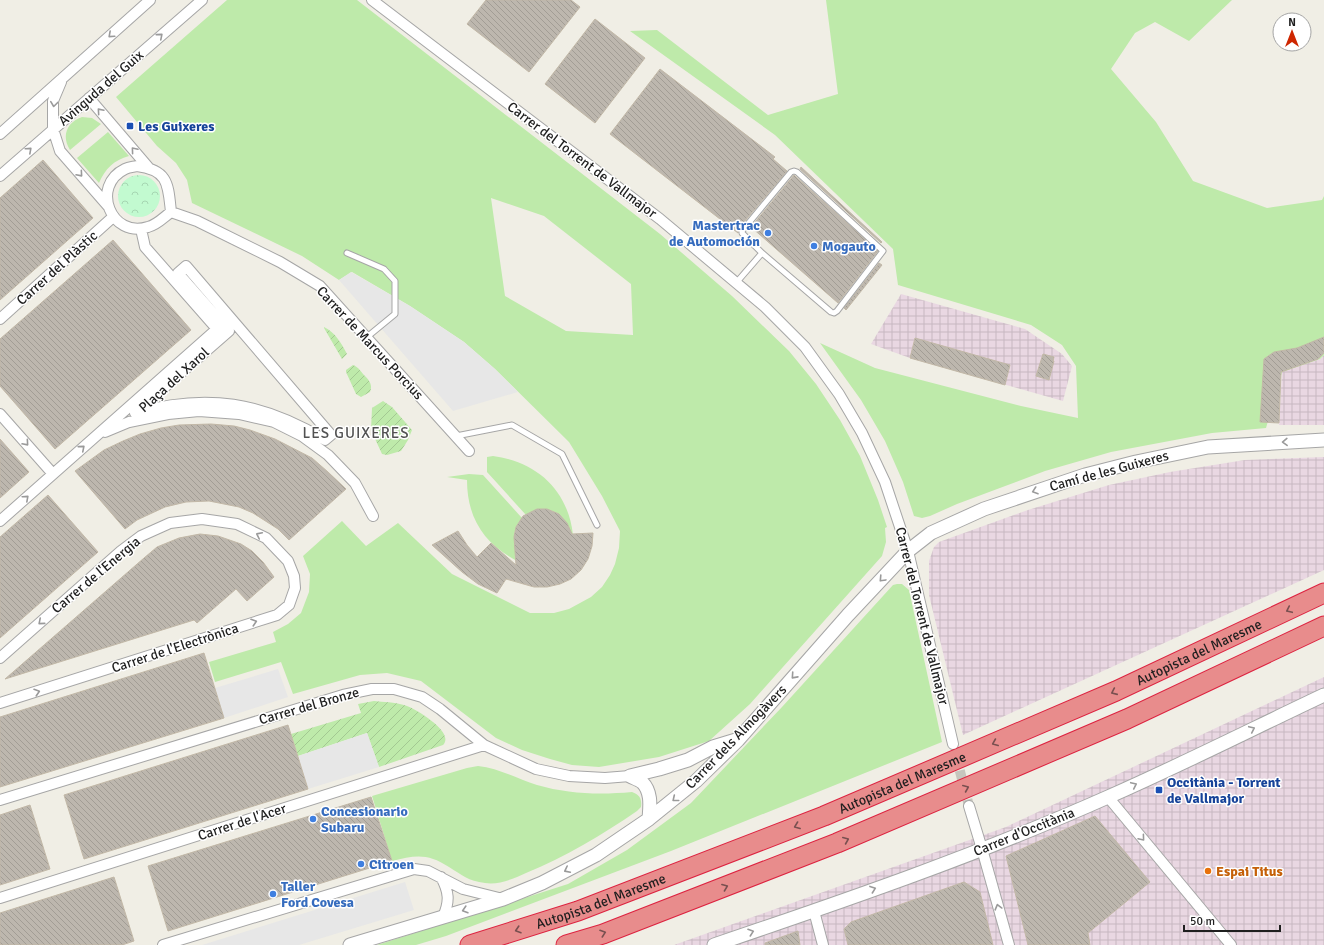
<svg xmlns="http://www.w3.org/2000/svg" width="1324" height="945" viewBox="0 0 1324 945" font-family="Signika,sans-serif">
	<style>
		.industrial { fill: url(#industrial-grid) }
		.grass { fill: #beeaaa; fill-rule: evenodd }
		.park { fill: url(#park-crowns) }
		.garden { fill: url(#garden-furrows) }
		.parking { fill: #e7e7e7 }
		.building { fill: url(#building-back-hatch); stroke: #c2b8a7 }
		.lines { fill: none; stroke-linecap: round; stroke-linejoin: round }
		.minor-tunnel { stroke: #c6c5bd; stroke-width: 10; stroke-dasharray: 10 5; stroke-linecap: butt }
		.service-casing { stroke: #a6a6a6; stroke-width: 7 }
		.minor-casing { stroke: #a6a6a6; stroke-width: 12 }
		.tertiary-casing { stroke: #a6a6a6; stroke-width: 15 }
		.motorway-casing { stroke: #dd2340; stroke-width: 21 }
		.service { stroke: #fff; stroke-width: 5 }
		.minor { stroke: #fff; stroke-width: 10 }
		.tertiary { stroke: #fff; stroke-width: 13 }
		.motorway { stroke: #e88c8c; stroke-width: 19 }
		.oneway { stroke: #9a9a9a }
		.oneway2 { stroke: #795050 }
		.transit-dot { fill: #1a4fb4; stroke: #fff; stroke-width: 1.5 }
		.shop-dot { fill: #3f7fe0; stroke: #fff; stroke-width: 1.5 }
		.food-dot { fill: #e8710a; stroke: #fff; stroke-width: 1.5 }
		.labels { text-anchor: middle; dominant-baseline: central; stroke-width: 3; stroke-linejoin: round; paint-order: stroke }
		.street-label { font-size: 14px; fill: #1f1f1f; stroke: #fff }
		.transit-label { font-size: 14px; font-weight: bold; fill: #164399; stroke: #fff; text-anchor: start }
		.shop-label { font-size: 14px; font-weight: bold; fill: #366cbe; stroke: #fff; text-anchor: start }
		.food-label { font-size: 14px; font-weight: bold; fill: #c56008; stroke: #fff; text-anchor: start }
		.neighbourhood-label { font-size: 15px; letter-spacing: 1px; fill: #525252; stroke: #fff }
	</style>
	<defs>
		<pattern id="industrial-grid" width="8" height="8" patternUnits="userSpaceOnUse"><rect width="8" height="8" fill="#e9d7e2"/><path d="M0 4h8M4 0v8" fill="none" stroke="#c7b8c1"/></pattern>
		<pattern id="park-crowns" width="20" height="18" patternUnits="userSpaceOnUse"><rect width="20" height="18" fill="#c2fad0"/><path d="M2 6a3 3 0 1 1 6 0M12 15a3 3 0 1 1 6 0" fill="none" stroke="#a6d6b2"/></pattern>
		<pattern id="garden-furrows" width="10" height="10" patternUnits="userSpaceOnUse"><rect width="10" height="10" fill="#beeaaa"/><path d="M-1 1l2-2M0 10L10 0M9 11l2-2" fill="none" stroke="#a3c892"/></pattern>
		<pattern id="building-back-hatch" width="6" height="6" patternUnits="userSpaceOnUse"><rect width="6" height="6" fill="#bdb7ae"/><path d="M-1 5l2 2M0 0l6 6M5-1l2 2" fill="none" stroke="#a29d95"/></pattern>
	</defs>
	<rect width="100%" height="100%" fill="#f0eee5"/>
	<!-- industrial -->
	<path class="industrial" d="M901 294 1025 329 1062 354 1072 366 1063 401 910 358 871 344Z
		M1324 355V425H1279L1282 372 1320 359Z
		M1324 457V570L963 735 929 595V561L934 547 939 542 1028 510 1109 485 1170 472 1245 460Z
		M1324 677V945H674L1006 827Z"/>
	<!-- grass -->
	<path class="grass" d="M227 0H357L660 234 732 296 789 351 816 384 840 420 860 456 878 500 887 527 885 528 886 542 882 556 750 704 709 741 659 757 599 767 572 765 550 759 522 750 496 738 421 681 387 673 360 675 293 694 281 662 215 682 209 662 276 642 273 632 288 624 301 613 309 592 310 574 303 556 342 521 366 546 398 523 452 574 530 613H554L569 609 591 597 602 587 610 575 615 564 619 548 620 531 602 496 569 442 495 369 464 342 410 306 352 272 339 280 302 256 192 203 187 180 176 163 157 146 116 97ZM491 198 544 216 631 284 633 335 566 331 505 296Z
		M826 0H1232L1189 41 1155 22 1135 33 1111 69 1156 122 1193 181 1267 208 1322 200 1324 196V355L1320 359 1282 372 1266 428 1212 433 1111 452 1045 471 957 504 930 516 922 518 914 516 903 482 885 441 861 400 820 343 875 368 1021 406 1078 418 1076 366 1062 345 1031 325 898 285 893 249 775 135 630 31 657 30 768 115 838 94Z
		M82 117 92 118 101 124 70 150C61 136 67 122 82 117Z
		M108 132 129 156C114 160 105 169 99 183L77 158Z
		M493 456C537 462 568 490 573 535H571C565 511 547 503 526 515L487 472V457Z
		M469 474 483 475 522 518C509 534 515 545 521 563 486 546 467 520 467 480L447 477Z
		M897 584H902L909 590 942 742 671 851 446 936 416 945H377L568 884 627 850 691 803 782 707 893 585Z
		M478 766C499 768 517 779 537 785 568 794 600 795 632 792 640 795 642 799 641 807L637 811C602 835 565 857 526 873 513 879 499 885 485 883 468 881 462 875 449 867 428 853 415 855 392 861L372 796 467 768Z"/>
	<!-- park -->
	<path class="park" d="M118 196a21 21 0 1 1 42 0a21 21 0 1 1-42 0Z"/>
	<!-- garden -->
	<path class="garden" d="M324 327C335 332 342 344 347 354L342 359 324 328Z
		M353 365C358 367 360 370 363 374 369 380 373 384 370 392L361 397 356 394 346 372V370Z
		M383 401 392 407 412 430 408 440 401 451 387 455 382 454 371 430 372 408Z
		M374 701C384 702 394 702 404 705 415 708 443 726 445 737 446 740 445 743 443 745L379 767 367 733 298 756 291 734 361 713 358 704Z"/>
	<!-- parking -->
	<path class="parking" d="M351 272 410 306 464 342 495 369 518 392 453 411 339 280Z
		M278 669 288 697 224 718 215 688Z
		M367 733 379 767 308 789 298 756Z
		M405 882 414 910 299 945H202Z"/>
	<!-- building -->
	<path class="building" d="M486 0H571L580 7 529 72 467 24Z
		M595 19 645 58 595 123 545 84Z
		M660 69 775 157 773 159 787 171 739 228 738 233 610 134Z
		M43 160 93 218 0 300V198Z
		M801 167 882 242 881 243 800 169Z
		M794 175 878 251 838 303 751 227Z
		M113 240 191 330 55 449 0 386V339Z
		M879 263 882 265 846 310 844 308Z
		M1324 337V353L1318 359 1281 372 1279 423 1260 422 1264 359 1274 352 1297 348Z
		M915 338 1010 365 1005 385 910 358Z
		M1043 354 1054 357 1053 361H1054L1049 380 1036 376Z
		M211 424 234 426 250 430 275 439 312 458 328 472 346 489 289 540 278 529 253 513 239 507 209 501 186 502 165 507 137 520 125 529 75 471 104 450 123 441 140 434 161 428 179 425Z
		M0 439 29 472 0 498Z
		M48 495 98 552 0 638V537Z
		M537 509H547L559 514 567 523 572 534 593 533 592 546 588 559 581 570 571 579 560 584 547 587H534L506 579 497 593 478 584 462 572 432 545 458 531 467 545 477 557 491 543 516 565 514 537 516 527 523 516Z
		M200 534 218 536 241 544 252 551 263 562 274 577 247 601 236 589 197 623 194 620 5 679 144 558 157 547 179 538Z
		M204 653 224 718 0 787V717Z
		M288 725 308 789 84 859 64 795Z
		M371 797 392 861 168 931 148 866Z
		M30 805 50 869 0 885V815Z
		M1095 816 1150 882 1088 933 1090 945H1028L1006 856Z
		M114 877 134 941 122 945H0V913Z
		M964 882 980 892 993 945H848L844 929 851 922Z
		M798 931 800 945H765V943Z"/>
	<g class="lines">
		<!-- minor-tunnel -->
		<path class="minor-tunnel" d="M956 756 969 806"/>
		<defs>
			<path id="service" d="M794 171 797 172 883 251 837 311 834 313 831 312 762 253 742 233V231L791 172Z
				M347 253 384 269 395 281V314L367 337
				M736 283 762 253
				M456 436 512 425 562 454 597 525"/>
			<path id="minor" d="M372 0 660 219 765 307 805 347 839 394 862 433 885 482 908 551 953 744
				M61 82 53 101V129L60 151 108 206
				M89 98 148 167
				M0 134 150 0
				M137 166C169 170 168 185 171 212 164 217 157 225 148 227 111 239 90 186 125 169 129 167 133 167 137 166Z
				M0 176 202 0
				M171 212 197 221 280 262 320 286 469 451
				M186 266 331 435 325 440C262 402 207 393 135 413L229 331 178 273Z
				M0 319 113 217
				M0 414 53 474
				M105 432 129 422 168 414 199 411 239 414 274 422 302 436 328 455 355 483 373 516
				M0 521 217 329 145 247 141 229
				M0 658 121 551 141 536 170 523 202 519 237 524 266 538 288 561 294 576 295 588 289 605 277 615 0 703
				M1108 797 1231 945
				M0 800 343 695 372 689H394L422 697 440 709 484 745 536 769 569 776 605 778 630 776
				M969 806 982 849 1009 945
				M441 877C449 892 450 901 443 917
				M0 898 484 745
				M814 911 823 945
				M163 945 414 869 428 871 463 889 503 899"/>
			<path id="tertiary" d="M630 776 659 769 688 760 713 747 736 740
				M630 776C634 778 639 780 642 782 652 792 650 806 649 819
				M350 945 503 899 542 883 596 855 649 819 696 781 738 740 848 615 908 551 931 533 984 509 1085 475 1136 462 1208 447 1324 440
				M714 945C847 900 980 854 1108 797 1181 765 1252 729 1324 695"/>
			<g id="motorway">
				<path id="s1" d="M470 945 578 911 824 816 1116 691 1324 593"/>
				<path d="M566 945 603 934 837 843 1127 719 1324 626"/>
			</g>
		</defs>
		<!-- service casing -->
		<use href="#service" class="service-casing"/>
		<!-- minor casing -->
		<use href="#minor" class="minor-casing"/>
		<!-- tertiary casing -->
		<use href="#tertiary" class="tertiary-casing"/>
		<!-- motorway casing -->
		<use href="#motorway" class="motorway-casing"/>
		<!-- service -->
		<use href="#service" class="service"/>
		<!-- minor -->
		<use href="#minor" class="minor"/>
		<!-- tertiary -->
		<use href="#tertiary" class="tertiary"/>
		<!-- motorway -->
		<use href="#motorway" class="motorway"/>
	</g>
	<!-- one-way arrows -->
	<defs><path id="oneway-chevron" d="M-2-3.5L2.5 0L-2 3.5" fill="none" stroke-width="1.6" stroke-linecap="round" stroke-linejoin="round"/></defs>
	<g class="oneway">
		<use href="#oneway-chevron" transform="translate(111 35) rotate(138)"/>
		<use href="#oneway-chevron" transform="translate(160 36) rotate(-41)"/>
		<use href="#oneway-chevron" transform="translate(54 104) rotate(97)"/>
		<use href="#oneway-chevron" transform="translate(100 111) rotate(-131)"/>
		<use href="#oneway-chevron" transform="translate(29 150) rotate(-42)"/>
		<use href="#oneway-chevron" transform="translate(134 150) rotate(-130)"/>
		<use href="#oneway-chevron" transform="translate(80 174) rotate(49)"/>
		<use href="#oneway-chevron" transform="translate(1285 442) rotate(178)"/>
		<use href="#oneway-chevron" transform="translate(26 443) rotate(49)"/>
		<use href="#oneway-chevron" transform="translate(82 448) rotate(-41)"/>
		<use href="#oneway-chevron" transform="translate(1035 491) rotate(161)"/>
		<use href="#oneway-chevron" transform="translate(26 498) rotate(-42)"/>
		<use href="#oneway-chevron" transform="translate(259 535) rotate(-154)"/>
		<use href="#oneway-chevron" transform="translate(882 579) rotate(133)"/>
		<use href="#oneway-chevron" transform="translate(41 622) rotate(139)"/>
		<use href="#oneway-chevron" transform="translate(254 622) rotate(-18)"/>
		<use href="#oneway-chevron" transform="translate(794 676) rotate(132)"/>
		<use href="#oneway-chevron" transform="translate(37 692) rotate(-18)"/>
		<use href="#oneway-chevron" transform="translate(1252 729) rotate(-25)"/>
		<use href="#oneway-chevron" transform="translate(1134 785) rotate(-25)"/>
		<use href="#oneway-chevron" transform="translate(675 799) rotate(141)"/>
		<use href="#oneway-chevron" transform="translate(1142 838) rotate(50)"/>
		<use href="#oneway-chevron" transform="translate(567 870) rotate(153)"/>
		<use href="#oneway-chevron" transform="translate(873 889) rotate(-20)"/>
		<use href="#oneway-chevron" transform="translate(998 907) rotate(-105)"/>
		<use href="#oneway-chevron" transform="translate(465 910) rotate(163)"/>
		<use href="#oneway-chevron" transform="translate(751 932) rotate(-19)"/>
	</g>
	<g class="oneway2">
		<use href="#oneway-chevron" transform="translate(1289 610) rotate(155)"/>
		<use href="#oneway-chevron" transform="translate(1114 692) rotate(156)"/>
		<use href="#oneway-chevron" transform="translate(995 743) rotate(157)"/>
		<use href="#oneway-chevron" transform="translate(966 788) rotate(-23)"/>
		<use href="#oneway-chevron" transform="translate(797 826) rotate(159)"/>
		<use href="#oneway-chevron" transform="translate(846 840) rotate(-23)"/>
		<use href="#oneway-chevron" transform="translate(725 887) rotate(-21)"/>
		<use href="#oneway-chevron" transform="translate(518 930) rotate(162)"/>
		<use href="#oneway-chevron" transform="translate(603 933) rotate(-19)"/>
	</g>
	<!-- markers -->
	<g class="transit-dot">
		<rect x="126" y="122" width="8" height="8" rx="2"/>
		<rect x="1155" y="786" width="8" height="8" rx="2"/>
	</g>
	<g class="shop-dot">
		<circle cx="768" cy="233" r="4"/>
		<circle cx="814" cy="246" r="4"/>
		<circle cx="313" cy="819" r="4"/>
		<circle cx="361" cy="864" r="4"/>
		<circle cx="273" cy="894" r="4"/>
	</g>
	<circle class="food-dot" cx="1208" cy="871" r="4"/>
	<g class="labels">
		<!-- street labels -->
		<g class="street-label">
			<text transform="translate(101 88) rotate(-41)">Avinguda del Guix</text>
			<text transform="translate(582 160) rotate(37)">Carrer del Torrent de Vallmajor</text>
			<text transform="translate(57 268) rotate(-42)">Carrer del Plàstic</text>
			<text transform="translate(370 343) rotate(47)">Carrer de Marcus Porcius</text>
			<text transform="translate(174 380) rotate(-42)">Plaça del Xarol</text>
			<text transform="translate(1109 471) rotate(-15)">Camí de les Guixeres</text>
			<text transform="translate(96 575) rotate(-40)">Carrer de l'Energia</text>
			<text transform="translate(922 616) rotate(76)">Carrer del Torrent de Vallmajor</text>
			<text transform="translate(175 648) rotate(-18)">Carrer de l'Electrònica</text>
			<text stroke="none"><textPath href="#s1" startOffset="786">Autopista del Maresme</textPath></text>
			<text transform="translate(309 706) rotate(-16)">Carrer del Bronze</text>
			<text transform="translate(736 737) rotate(-46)">Carrer dels Almogàvers</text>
			<text stroke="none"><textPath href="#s1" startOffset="462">Autopista del Maresme</textPath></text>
			<text transform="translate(242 822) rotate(-18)">Carrer de l'Acer</text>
			<text transform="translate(1024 832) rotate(-22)">Carrer d'Occitània</text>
			<text stroke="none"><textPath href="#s1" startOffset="138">Autopista del Maresme</textPath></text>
		</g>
		<!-- transit labels -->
		<g class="transit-label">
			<text x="138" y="126">Les Guixeres</text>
			<text x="1167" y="782">Occitània - Torrent<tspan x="1167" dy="16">de Vallmajor</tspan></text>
		</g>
		<!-- shop labels -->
		<g class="shop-label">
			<text x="760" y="225" text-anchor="end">Mastertrac<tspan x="760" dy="16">de Automoción</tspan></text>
			<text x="822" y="246">Mogauto</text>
			<text x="321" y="811">Concesionario<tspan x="321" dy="16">Subaru</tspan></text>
			<text x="369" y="864">Citroen</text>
			<text x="281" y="886">Taller<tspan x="281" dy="16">Ford Covesa</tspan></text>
		</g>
		<!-- food labels -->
		<g class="food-label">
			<text x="1216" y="871">Espai Titus</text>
		</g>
		<!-- neighbourhood labels -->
		<g class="neighbourhood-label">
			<text x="356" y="433">LES GUIXERES</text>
		</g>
	</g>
	<!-- north arrow -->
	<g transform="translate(1292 32)"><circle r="19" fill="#ffffff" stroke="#a5a5a5"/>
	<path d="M0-3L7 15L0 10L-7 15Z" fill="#ce2600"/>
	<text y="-6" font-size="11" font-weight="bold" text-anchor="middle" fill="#1f1f1f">N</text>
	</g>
	<!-- scale -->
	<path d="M1184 925v6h96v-6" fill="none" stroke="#1f1f1f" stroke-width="2"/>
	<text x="1190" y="925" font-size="12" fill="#1f1f1f" stroke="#ffffff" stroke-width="3" paint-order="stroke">50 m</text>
</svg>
